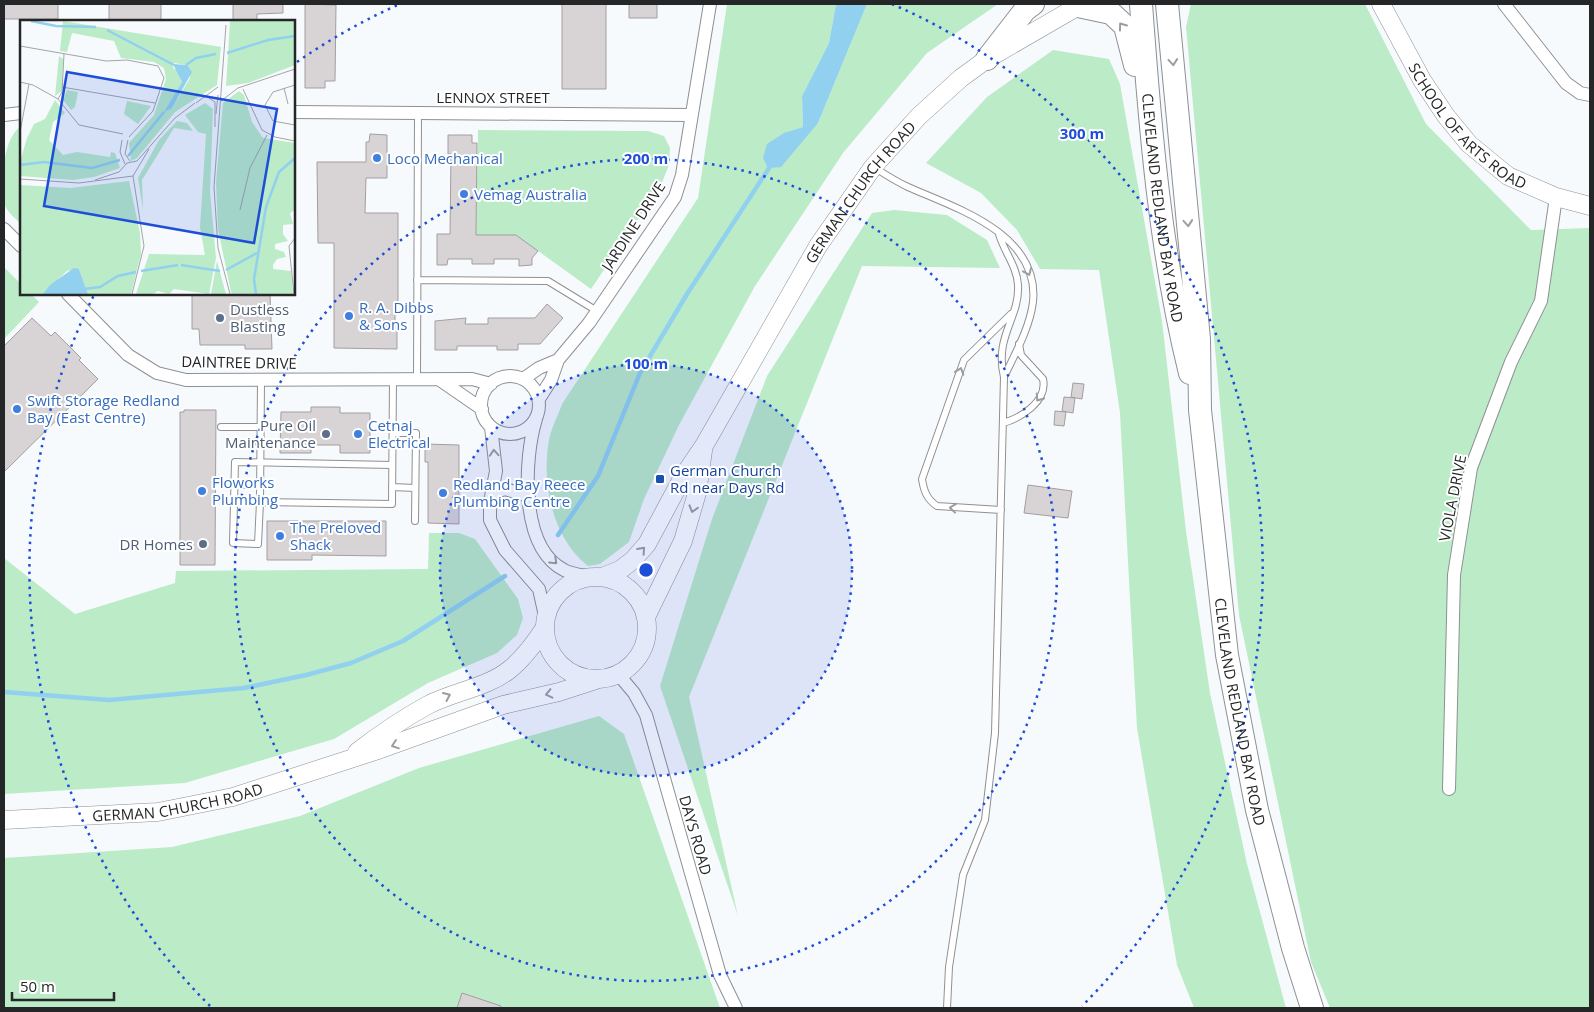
<svg xmlns="http://www.w3.org/2000/svg" width="1594" height="1012" viewBox="0 0 1594 1012" font-family="'Open Sans',sans-serif">
	<style>
		.green { fill: #bbebc7 }
		.water { fill: #91d0ee }
		.lines { fill: none; stroke-linecap: round; stroke-linejoin: round }
		.stream { stroke: #91d0ee; stroke-width: 4.5 }
		.building { fill: #d8d3d5; stroke: #a39ea0 }
		.lane-casing { stroke: #8e9093; stroke-width: 8 }
		.street-casing { stroke: #8e9093; stroke-width: 14 }
		.secondary-casing { stroke: #8e9093; stroke-width: 19 }
		.highway-casing { stroke: #8e9093; stroke-width: 24 }
		.lane { stroke: #fff; stroke-width: 6 }
		.street { stroke: #fff; stroke-width: 12 }
		.secondary { stroke: #fff; stroke-width: 18 }
		.highway { stroke: #fff; stroke-width: 22 }
		.oneway { stroke: #9d9d9e }
		.ring { fill: none; stroke: #1d4ed8; stroke-width: 2.5; stroke-dasharray: 2.5 5 }
		.shop-dot { fill: #3f7fe0; stroke: #fff; stroke-width: 2 }
		.service-dot { fill: #5c6f8a; stroke: #fff; stroke-width: 2 }
		.transit-dot { fill: #1a4fb4; stroke: #fff; stroke-width: 2 }
		.labels { text-anchor: middle; dominant-baseline: central; stroke-width: 4; stroke-linejoin: round; paint-order: stroke }
		.street-label { font-size: 15px; fill: #252627; stroke: #fff }
		.shop-label { font-size: 15px; fill: #366cbe; stroke: #fff; text-anchor: start }
		.service-label { font-size: 15px; fill: #4e5e75; stroke: #fff; text-anchor: end }
		.transit-label { font-size: 15px; fill: #164399; stroke: #fff; text-anchor: start }
		.inset-river { fill: none; stroke: #91d0ee; stroke-width: 2.5 }
		.inset-road { fill: none; stroke: #a3a5a7; stroke-width: 1 }
		.view { fill: #1d4ed8; fill-opacity: 0.15; stroke: #1d4ed8; stroke-width: 2.5 }
		.inset-edge { fill: none; stroke: #252627; stroke-width: 2.5 }
		.centre { fill: #1d4ed8; stroke: #fff; stroke-width: 2.5 }
		.ring-label { font-size: 15px; text-anchor: middle; font-weight: bold; fill: #1d4ed8; stroke: #fff; stroke-width: 4; stroke-linejoin: round; paint-order: stroke }
	</style>
	<rect width="100%" height="100%" fill="#f7fafd"/>
	<!-- green -->
	<path class="green" d="M727 4H836L829 43 802 96 803 127 784 133 818 123 867 4H998L927 53 843 153 755 286 679 425 644 499 629 542 600 564 588 566C553 539 541 484 549 440 551 428 558 416 562 404L698 198Z
		M1191 4H1365L1426 124 1531 230 1590 228V1008H1330L1311 962 1239 615 1186 27Z
		M1053 50 1109 59 1120 84 1162 321 1186 531 1210 693 1247 864 1286 1008H1194L1177 965 1137 728 1120 413 1099 270 1040 269 1017 230 981 193 926 163 987 97Z
		M19 128H21V224C16 219 6 211 4 203 0 184 3 140 19 128Z
		M478 130 648 131 664 136 670 148 669 165 661 185 591 289 516 235H476Z
		M894 210 947 215 987 240 1000 268 862 266 689 697 738 916 660 686 712 519 767 376 872 213Z
		M4 267 21 284V294H31L39 302 4 339Z
		M429 533H459L475 539 518 599 523 618 517 635 497 653 428 683 334 739 185 783 4 794V558L75 614 175 583 176 571 428 569Z
		M599 716 624 734 720 1008H4V858L172 847 300 816 419 768Z"/>
	<!-- water -->
	<path class="water" d="M836 4H867L818 123 781 167 768 168 763 158 767 144 784 133 803 127 802 96 829 43Z"/>
	<g class="lines">
		<!-- stream -->
		<path class="stream" d="M558 535 598 476 640 373 687 294 771 165
			M4 692 109 700 244 688 306 675 351 663 403 641 505 576"/>
	</g>
	<!-- building -->
	<path class="building" d="M4 4H58V19H4Z
		M109 4H161V21H109Z
		M233 4H283V13L257 14V21H233Z
		M305 4 336 5 335 81H325V88H305Z
		M562 4H606V89H562Z
		M629 4H657V18H629Z
		M370 134 387 135V178H366L365 213H398V302H395V328H397V349L334 348V243H318L317 162H366V142H369Z
		M448 135H472V143H477L476 235H516L538 251 532 258V265L519 266V259H494V264H472V259H448L447 265H437V234H450L451 154H448Z
		M192 294H270L272 349H245V345H200L199 329H192Z
		M547 304 563 318 540 344H518V350H497V346H457V350H435V321L466 318 465 324H488V318H535Z
		M32 318 51 336 55 332 81 358 79 360 98 379 4 472V346Z
		M1073 383 1084 384 1082 399 1071 397Z
		M1064 397 1075 398 1073 413 1062 411Z
		M311 407H340V413H370V453H340V445H311V453H280L281 412H311Z
		M184 410H216L215 565H180V412H184Z
		M1055 411 1066 412 1064 426 1054 425Z
		M425 444 459 445V524L428 523V462H425Z
		M1028 485 1072 491 1068 518 1024 513Z
		M267 521H386V556L312 555V560H267Z
		M462 993 501 1006V1008H457Z"/>
	<g class="lines">
		<defs>
			<path id="lane" d="M875 168C886 175 897 182 908 187 956 208 1040 234 1033 302 1030 327 1015 354 1004 377
				M417 280 548 281 597 311
				M261 380 260 502 392 504 393 380
				M417 380 418 113
				M1003 423C1021 418 1048 401 1043 379L1021 355 1019 344
				M221 427H260
				M393 433H416L415 521
				M392 487 415 488
				M260 502 258 544 233 543 235 462 392 465
				M1001 510 937 506C927 499 924 492 922 479L964 360 1011 314
				M947 1008 949 967 963 875 985 820 995 733 1004 377C994 336 1020 318 1018 285 1017 266 1004 252 999 234"/>
			<path id="street" d="M1504 4 1566 83 1580 93 1590 95
				M294 112 691 115
				M4 115 21 113
				M4 229 21 246
				M68 294 128 355 157 373 186 380 472 379 491 384
				M481 405a29 29 0 1 1 58 0a29 29 0 1 1-58 0Z
				M523 379 539 368 558 360
				M440 380 482 409
				M539 399 551 380 558 360 589 323 675 197 682 175 710 4
				M536 419C524 458 519 547 564 570 571 574 582 575 590 577
				M491 427 496 471 490 502V520L505 550 539 589 545 616
				M492 493 505 489 529 496
				M618 674 634 693 646 715 720 975 736 1008
				M1449 789 1454 575 1471 468 1511 362 1541 301 1556 197"/>
			<g id="secondary">
				<path id="s1" d="M1381 4 1422 80 1446 116 1469 144 1508 176 1556 197 1590 206"/>
				<circle cx="596" cy="628" r="51"/>
				<path id="s2" d="M602 577 620 570 633 560 647 544 684 475 705 444 818 246 873 167 919 116 961 78 987 59 1082 4"/>
				<path d="M646 617 683 541 697 493 703 451"/>
				<path d="M357 752C379 735 404 718 428 705 453 692 488 687 509 670 523 659 534 644 544 629"/>
				<path id="s3" d="M4 820 158 812 233 797 375 751 503 705 559 692 596 680"/>
			</g>
			<g id="highway">
				<path id="s4" d="M1141 4C1150 127 1160 253 1190 373"/>
				<path id="s5" d="M1167 4 1199 339 1200 410 1227 655 1257 810 1293 948 1312 1008"/>
				<path d="M1078 6 1111 13 1125 26 1135 65"/>
				<path d="M987 59 1025 10 1033 4"/>
			</g>
		</defs>
		<!-- lane casing -->
		<use href="#lane" class="lane-casing"/>
		<!-- street casing -->
		<use href="#street" class="street-casing"/>
		<!-- secondary casing -->
		<use href="#secondary" class="secondary-casing"/>
		<!-- highway casing -->
		<use href="#highway" class="highway-casing"/>
		<!-- lane -->
		<use href="#lane" class="lane"/>
		<!-- street -->
		<use href="#street" class="street"/>
		<!-- secondary -->
		<use href="#secondary" class="secondary"/>
		<!-- highway -->
		<use href="#highway" class="highway"/>
	</g>
	<!-- one-way arrows -->
	<defs><path id="oneway-chevron" d="M-2-3.5L2.5 0L-2 3.5" fill="none" stroke-width="1.6" stroke-linecap="round" stroke-linejoin="round" transform="scale(1.25)"/></defs>
	<g class="oneway">
		<use href="#oneway-chevron" transform="translate(1122 26) rotate(-126)"/>
		<use href="#oneway-chevron" transform="translate(1173 62) rotate(85)"/>
		<use href="#oneway-chevron" transform="translate(1188 223) rotate(85)"/>
		<use href="#oneway-chevron" transform="translate(1028 272) rotate(67)"/>
		<use href="#oneway-chevron" transform="translate(960 371) rotate(-71)"/>
		<use href="#oneway-chevron" transform="translate(1039 398) rotate(125)"/>
		<use href="#oneway-chevron" transform="translate(494 453) rotate(-94)"/>
		<use href="#oneway-chevron" transform="translate(953 508) rotate(-174)"/>
		<use href="#oneway-chevron" transform="translate(693 509) rotate(106)"/>
		<use href="#oneway-chevron" transform="translate(642 550) rotate(-48)"/>
		<use href="#oneway-chevron" transform="translate(554 561) rotate(44)"/>
		<use href="#oneway-chevron" transform="translate(549 694) rotate(167)"/>
		<use href="#oneway-chevron" transform="translate(447 696) rotate(-24)"/>
		<use href="#oneway-chevron" transform="translate(395 745) rotate(161)"/>
	</g>
	<!-- distance rings -->
	<circle cx="646" cy="570" r="206" fill="#1d4ed8" fill-opacity=".12"/>
	<g class="ring">
		<circle cx="646" cy="570" r="206"/>
		<circle cx="646" cy="570" r="411"/>
		<path d="M210 1006A617 617 0 0 1 94 295M297 62A617 617 0 0 1 400 4M892 4A617 617 0 0 1 1082 1006"/>
	</g>
	<!-- markers -->
	<g class="shop-dot">
		<circle cx="377" cy="158" r="5"/>
		<circle cx="464" cy="194" r="5"/>
		<circle cx="349" cy="316" r="5"/>
		<circle cx="17" cy="409" r="5"/>
		<circle cx="358" cy="434" r="5"/>
		<circle cx="202" cy="491" r="5"/>
		<circle cx="443" cy="493" r="5"/>
		<circle cx="280" cy="536" r="5"/>
	</g>
	<g class="service-dot">
		<circle cx="220" cy="318" r="5"/>
		<circle cx="326" cy="434" r="5"/>
		<circle cx="203" cy="544" r="5"/>
	</g>
	<rect class="transit-dot" x="655" y="474" width="10" height="10" rx="2.5"/>
	<g class="labels">
		<!-- street labels -->
		<g class="street-label">
			<text x="493" y="97">LENNOX STREET</text>
			<text stroke="none"><textPath href="#s1" startOffset="152">SCHOOL OF ARTS ROAD</textPath></text>
			<text stroke="none"><textPath href="#s2" startOffset="469">GERMAN CHURCH ROAD</textPath></text>
			<text stroke="none"><textPath href="#s4" startOffset="205">CLEVELAND REDLAND BAY ROAD</textPath></text>
			<text transform="translate(633 226) rotate(-57)">JARDINE DRIVE</text>
			<text transform="translate(239 362) rotate(1)">DAINTREE DRIVE</text>
			<text transform="translate(1452 498) rotate(-79)">VIOLA DRIVE</text>
			<text stroke="none"><textPath href="#s5" startOffset="712">CLEVELAND REDLAND BAY ROAD</textPath></text>
			<text stroke="none"><textPath href="#s3" startOffset="175">GERMAN CHURCH ROAD</textPath></text>
			<text transform="translate(696 835) rotate(74)">DAYS ROAD</text>
		</g>
		<!-- shop labels -->
		<g class="shop-label">
			<text x="387" y="158">Loco Mechanical</text>
			<text x="474" y="194">Vemag Australia</text>
			<text x="359" y="307">R. A. Dibbs<tspan x="359" dy="17">&amp; Sons</tspan></text>
			<text x="27" y="400">Swift Storage Redland<tspan x="27" dy="17">Bay (East Centre)</tspan></text>
			<text x="368" y="425">Cetnaj<tspan x="368" dy="17">Electrical</tspan></text>
			<text x="212" y="482">Floworks<tspan x="212" dy="17">Plumbing</tspan></text>
			<text x="453" y="484">Redland Bay Reece<tspan x="453" dy="17">Plumbing Centre</tspan></text>
			<text x="290" y="527">The Preloved<tspan x="290" dy="17">Shack</tspan></text>
		</g>
		<!-- service labels -->
		<g class="service-label">
			<text x="230" y="309" text-anchor="start">Dustless<tspan x="230" dy="17">Blasting</tspan></text>
			<text x="316" y="425">Pure Oil<tspan x="316" dy="17">Maintenance</tspan></text>
			<text x="193" y="544">DR Homes</text>
		</g>
		<!-- transit labels -->
		<g class="transit-label">
			<text x="670" y="470">German Church<tspan x="670" dy="17">Rd near Days Rd</tspan></text>
		</g>
	</g>
	<!-- overview -->
	<g transform="translate(20 20)">
		<rect width="275" height="275" fill="#f7fafd"/>
		<path d="M43 1 201 27 197 65 155 92 117 138 111 141 109 123 134 95 146 59 144 48 134 42 101 38 94 21 52 13 47 32 40 31ZM154 43 167 45 170 58 152 88H147L162 62 157 50 153 48ZM210 1H275V45L228 63 206 66ZM39 36 43 39 42 71 35 76ZM47 70 58 72 55 87 51 90 43 80ZM219 71 224 75 232 102 243 118 275 123V190L270 193 273 204 263 205V214L268 221 255 224V229L264 232 266 237 257 239 253 245V249L271 251 273 274H212L211 272 198 209 196 162 203 83ZM35 80 45 93 33 102 29 120 43 135 57 132 90 137 91 132 95 133 100 148 74 157 53 160 0 156V142L7 118 14 104 25 99ZM107 81 131 86 118 104 104 94ZM185 83 193 89 190 172 196 238 189 274 154 269 149 274 138 271 133 274H116L129 234 185 235 180 207 186 114 178 112 165 95ZM157 101 167 103 173 111 154 108 122 160 123 190 118 158 139 120ZM109 161 120 213 121 234 111 274H68L59 249 47 251 23 274H0V165L50 168ZM197 241 204 267 206 274H191Z" fill="#bbebc7" fill-rule="evenodd"/>
		<path d="M153 44 167 45 172 52 152 88 144 92 162 62ZM54 248 59 249 68 274H23L30 265Z" fill="#91d0ee"/>
		<path class="inset-river" d="M11 1 36 6 76 7M87 10 154 45M207 33 248 20 275 16M166 45 176 38 196 34M108 136 144 92M0 145 24 142 72 148 100 140M161 245 200 251M206 250 237 233M121 251 158 245M64 269 80 267 98 256 116 252M236 274 234 259 246 187 259 152 275 138"/>
		<path class="inset-road" d="M206 5 194 167 198 228 210 274M0 26 86 41 107 40 138 46 144 58 133 91 109 117M0 62 13 65 38 79 59 105 103 114M275 65 253 72 245 85 253 101 275 105M42 67 135 83M218 68 275 49M264 68 268 84M223 69 242 110 255 117 275 121M189 78 195 82V107M38 79 42 72 44 34M201 81 218 68M176 83 198 67M196 94 198 75M0 112 9 64M102 120 100 132 105 144M108 120 105 134 110 141M0 159 59 163 113 156 129 129M75 160 99 152 107 143 117 141 155 98 175 83M220 190 230 148 247 115M112 274 124 226 113 156M274 274 269 226 275 218"/>
		<path class="view" d="M47 52 257 89 234 223 24 186Z"/>
		<rect width="275" height="275" class="inset-edge"/>
	</g>
	<circle cx="646" cy="570" r="8" class="centre"/>
	<g class="ring-label">
		<text x="1082" y="139">300 m</text>
		<text x="646" y="164">200 m</text>
		<text x="646" y="369">100 m</text>
	</g>
	<!-- border -->
	<rect width="1594" height="1012" fill="none" stroke="#252627" stroke-width="10"/>
	<!-- scale -->
	<path d="M12 992v8h102v-8" fill="none" stroke="#252627" stroke-width="2.5"/>
	<text x="20" y="992" font-size="15" fill="#252627" stroke="#ffffff" stroke-width="4" paint-order="stroke">50 m</text>
</svg>
